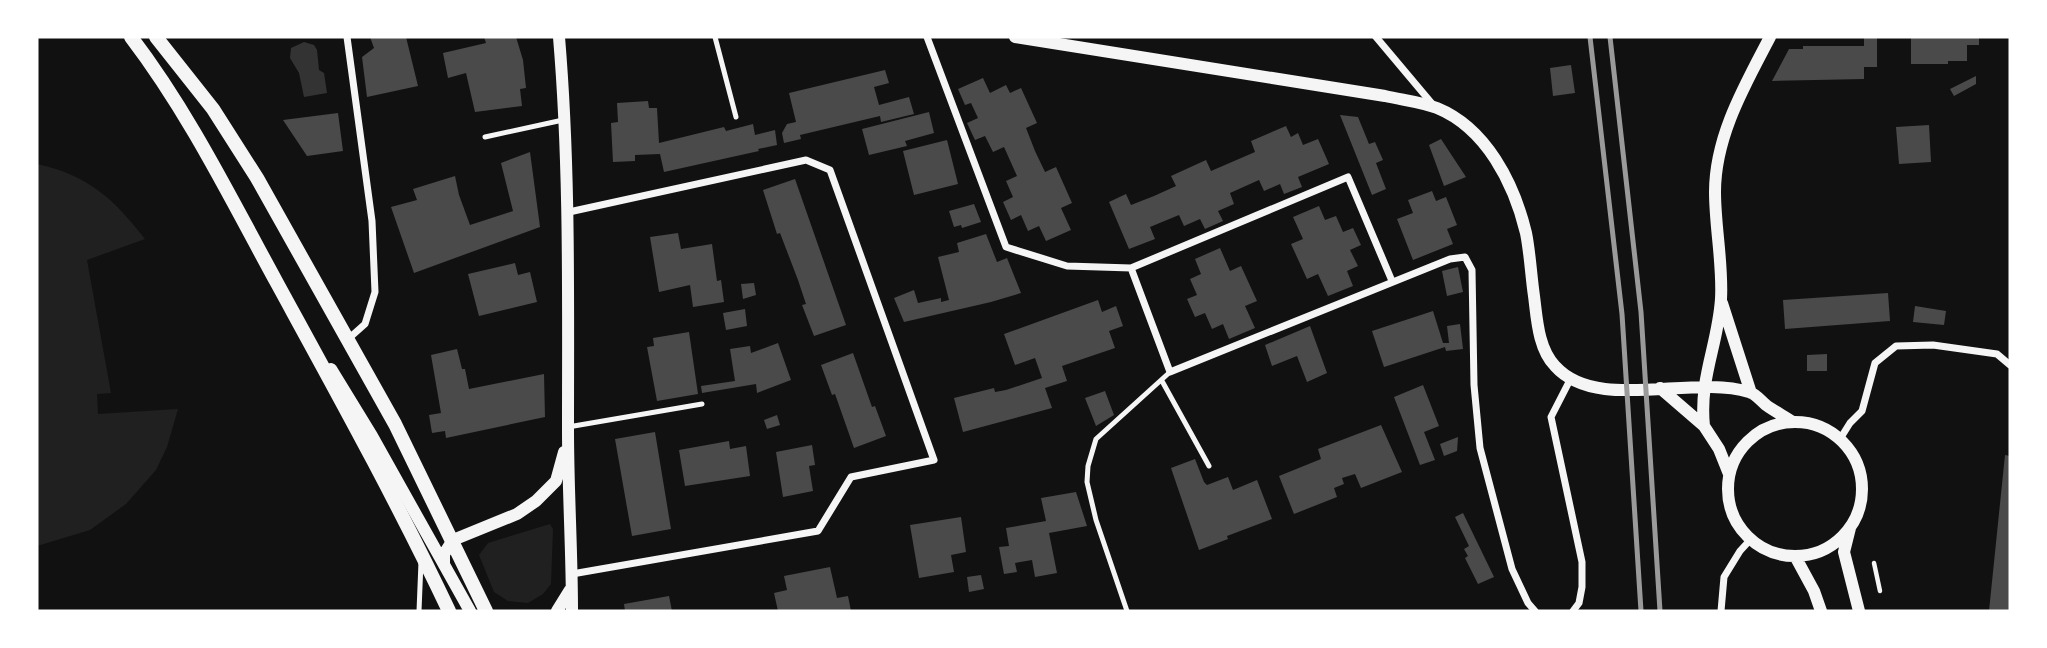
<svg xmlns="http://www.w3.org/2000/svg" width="2047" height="648" viewBox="0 0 2047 648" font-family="Karla,sans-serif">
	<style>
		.green { fill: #202020 }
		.water { fill: #333 }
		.building { fill: #4a4a4a }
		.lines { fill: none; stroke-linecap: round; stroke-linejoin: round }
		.path { stroke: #f5f5f5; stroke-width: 4.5 }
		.service { stroke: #f5f5f5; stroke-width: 5 }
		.minor { stroke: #f5f5f5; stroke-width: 7 }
		.tertiary { stroke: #f5f5f5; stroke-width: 12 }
		.secondary { stroke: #f5f5f5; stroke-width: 14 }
		.rail { stroke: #9a9a9a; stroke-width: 5 }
	</style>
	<rect width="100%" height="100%" fill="#111"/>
	<!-- green -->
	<path class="green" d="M37 164C88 175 114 199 145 239L87 260 111 393 97 394 98 414 178 409 167 447 156 470 126 504 90 530 37 546Z
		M550 524 553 529 551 584 543 594 528 603 508 601 494 592 479 555 488 543Z"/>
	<!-- water -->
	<path class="water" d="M304 42 314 45 317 50 319 70 324 73 327 93 304 97 299 73 290 58 291 48Z"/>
	<!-- building -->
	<path class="building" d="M370 37H406L418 86 367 97 362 57 374 48Z
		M484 37H516L523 60 526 88 520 89 522 106 475 112 466 73 448 78 443 53 486 43Z
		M1864 37H1877V67H1864V79L1772 81 1789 49H1803V46H1864Z
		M1911 37H1979V45H1967V61H1948V64H1911Z
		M1571 65 1575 93 1553 96 1550 68Z
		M885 70 889 83 874 87 879 105 909 97 914 114 881 122 880 116 800 135 801 139 784 143 782 133 787 124 796 122 789 93Z
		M1976 76V84L1954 96 1950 89Z
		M983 78 990 93 1006 85 1010 93 1021 88 1037 123 1026 128 1035 151 1045 172 1056 167 1072 203 1061 208 1071 230 1046 241 1039 226 1028 231 1021 215 1011 220 1003 202 1013 197 1006 181 1017 176 1004 147 993 152 985 136 975 140 967 123 978 118 971 103 965 105 958 89Z
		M648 101 649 108H657L659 143 724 127 726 131 753 124 755 135 775 130 777 145 758 149 759 151 664 172 660 154 635 155V161L613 162 611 123 618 122 617 103Z
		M929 112 934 133 905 141 907 146 869 155 862 129Z
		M338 113 343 151 307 156 283 120Z
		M1340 115 1358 117 1369 144 1375 142 1383 160 1376 163 1386 189 1372 195Z
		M1929 125 1931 162 1899 164 1896 127Z
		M1286 126 1291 137 1298 133 1303 145 1318 139 1329 164 1298 177 1302 187 1284 194 1280 184 1264 191 1259 180 1230 193 1234 204 1218 211 1223 221 1205 229 1200 219 1184 226 1179 215 1150 227 1155 239 1129 249 1109 202 1126 194 1131 205 1154 196 1176 186 1171 176 1206 160 1211 171 1255 152 1251 141Z
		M1441 139 1466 177 1444 186 1429 145Z
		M947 140 958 184 914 195 903 151Z
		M530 152 540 227 414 273 391 207 417 200 413 189 455 176 459 195 470 225 513 211 501 163Z
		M795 179 846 325 814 336 802 305 806 304 798 280 780 233 777 234 763 190Z
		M1432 191 1436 201 1446 197 1457 225 1447 229 1453 244 1413 260 1397 219 1413 213 1408 200Z
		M974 204 981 222 962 228 961 225 954 227 949 211Z
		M1319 206 1325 220 1336 216 1343 232 1353 228 1361 245 1350 250 1358 266 1347 271 1353 286 1328 296 1318 274 1307 279 1291 244 1303 239 1293 217Z
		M678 233 681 249 712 244 717 281 721 280 724 302 693 307 690 285 659 292 650 237Z
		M986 234 997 262 1007 258 1021 293 991 302 904 322 894 298 914 290 918 303 941 298V302L949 300 938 257 959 252 957 243Z
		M1220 248 1230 271 1241 266 1257 301 1245 306 1255 328 1229 339 1223 324 1212 329 1205 313 1195 317 1187 299 1197 295 1190 279 1201 274 1195 259Z
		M515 263 518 275 530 272 537 302 479 316 468 274Z
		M1458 267 1463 292 1447 296 1442 271Z
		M754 283 756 295 743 299 741 284Z
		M1888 293 1890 321 1785 329 1783 300Z
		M1098 300 1102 312 1116 306 1123 326 1109 331 1115 348 1062 366 1067 381 1045 388 1052 408 963 432 954 398 994 388 995 392 1006 390 1042 378 1035 358 1015 365 1004 334Z
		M1915 306 1946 311 1944 325 1913 322Z
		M745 309 747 326 726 330 723 313Z
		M1433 311 1443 343H1449L1447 326 1460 324 1463 349 1446 351 1445 347 1384 367 1372 331Z
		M1310 326 1327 373 1307 382 1297 356 1272 366 1265 345Z
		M689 332 698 394 657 401 647 347 654 346 653 338Z
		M778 343 791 380 757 393 756 384 702 393 701 386 735 381 730 349 750 346 751 353Z
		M457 349 462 369H465L469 389 544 374 545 417 446 438 445 431 432 433 429 415 441 413 431 355Z
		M853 353 872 407 875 406 886 436 854 448 835 394 832 395 821 365Z
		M1827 354V371H1807V355Z
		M1423 385 1439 426 1424 432 1435 460 1420 465 1394 397Z
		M1105 391 1114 415 1096 426 1085 398Z
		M777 415 780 425 767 429 764 420Z
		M1381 425 1402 472 1361 488 1355 474 1342 478 1344 484 1334 488 1337 497 1294 514 1279 476 1321 459 1318 449Z
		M655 432 671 529 632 536 615 439Z
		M1458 437 1457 451 1444 456 1440 444Z
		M729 441 730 449 746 446 750 476 685 486 679 450Z
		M812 445 815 465 809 466 813 491 783 497 776 452Z
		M2005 455 2010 456V611H1989Z
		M1195 459 1204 482 1207 485 1228 477 1233 490 1257 480 1272 519 1227 536 1228 539 1199 550 1171 468Z
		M1076 492 1087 526 1049 533 1057 573 1035 577 1032 560 1015 563 1017 572 1004 574 999 547 1009 546 1006 528 1046 521 1041 498Z
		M1463 513 1494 577 1478 584 1465 558 1468 556 1464 549 1469 546 1455 517Z
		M961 517 966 552 951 555 954 572 919 578 910 525Z
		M830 567 837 598 848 596 851 611H778L774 593 787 590 784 576Z
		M981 575 984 589 969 592 967 577Z
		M669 596 672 611H625L624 604Z"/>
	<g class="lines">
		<!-- path -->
		<path class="path" d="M1874 563 1880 591"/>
		<!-- service -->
		<path class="service" d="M715 37 736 117
			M485 137 563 120
			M1162 381 1209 466
			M568 427 702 404
			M419 611 421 562
			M1127 611 1096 520 1087 482 1088 466 1096 439 1170 372"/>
		<!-- minor -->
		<path class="minor" d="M347 37 372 221 375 292 365 324 347 340
			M927 37 1006 247 1067 266 1131 268 1170 372 1450 259 1465 257 1472 270 1474 385 1480 448 1512 569 1528 603 1535 611
			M1376 37 1434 106
			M569 212 806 160 830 170 934 460 851 477 818 531 572 574
			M1131 268 1348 177 1392 281
			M1571 378 1551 417 1582 562V587L1579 603 1573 611
			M1840 439 1850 423 1862 411 1875 363 1896 346 1933 345 1997 354 2010 365
			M1721 611 1724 577 1740 551 1751 539"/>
		<!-- tertiary -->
		<path class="tertiary" d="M559 37C570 168 568 299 568 430 568 491 572 551 572 611
			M1015 37 1385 96C1402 100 1421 102 1437 108 1486 128 1514 183 1526 233 1530 253 1531 275 1534 296 1537 319 1538 348 1555 366 1597 413 1692 374 1749 392 1756 394 1761 401 1766 405 1774 411 1784 416 1793 422
			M1722 303 1751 393
			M331 369 372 436 470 611
			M1660 388 1704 426 1719 449 1729 474
			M1728 489a67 67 0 1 1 134 0a67 67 0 1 1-134 0Z
			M1704 426C1699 378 1718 345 1721 299 1723 264 1715 227 1715 192 1715 136 1745 85 1770 37
			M1850 528 1844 552 1859 611
			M1795 556 1814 591 1821 611
			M444 565V554L453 540 517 514 536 501 556 481 564 452
			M557 611 570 590"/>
		<!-- secondary -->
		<path class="secondary" d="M131 37C189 113 231 199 277 283 336 391 396 499 449 611
			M156 37 213 109 257 178 395 424 486 611"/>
		<!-- rail -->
		<path class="rail" d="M1590 37 1622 314 1641 611
			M1610 37 1641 312 1660 611"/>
	</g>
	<!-- border -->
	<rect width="2047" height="648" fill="none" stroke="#ffffff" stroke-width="77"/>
</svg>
